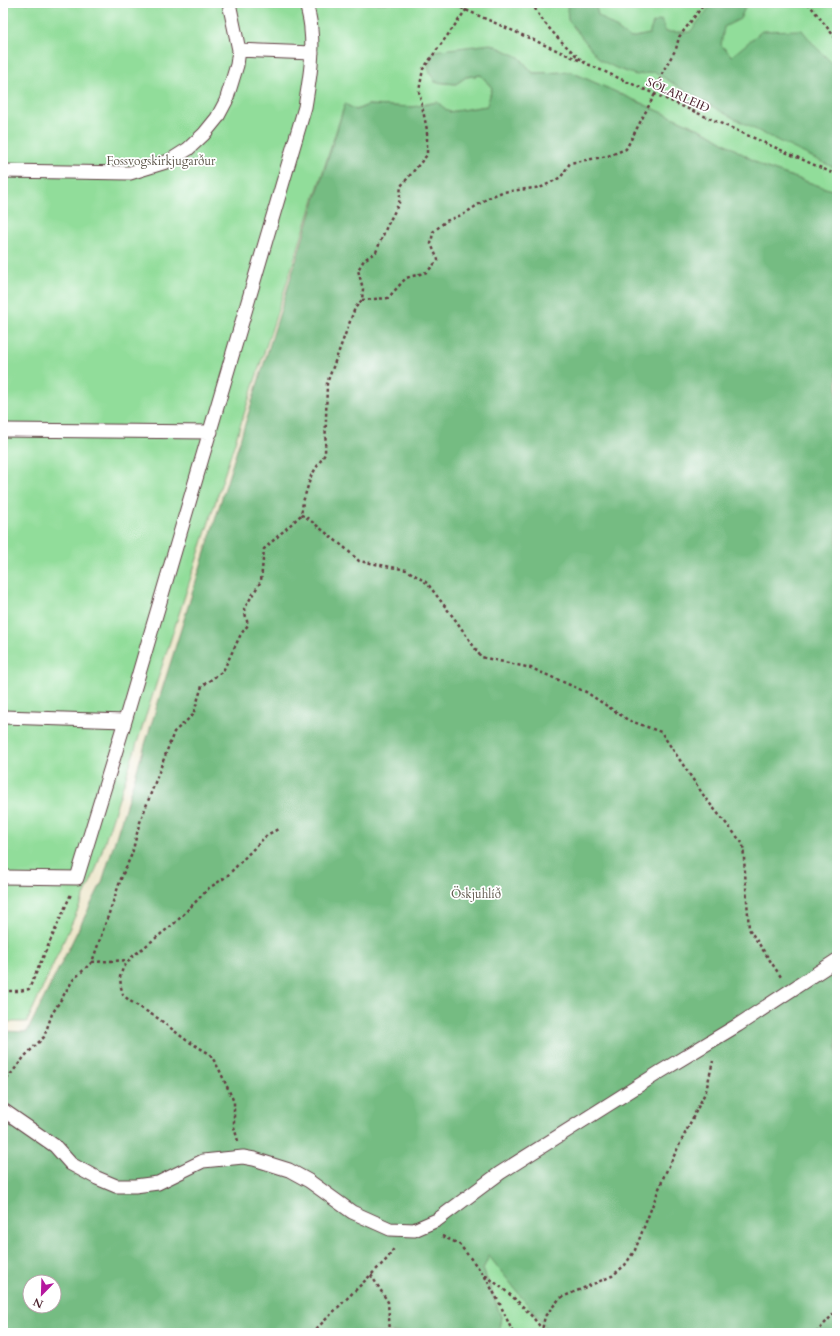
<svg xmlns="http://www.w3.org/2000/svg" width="840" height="1336" viewBox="0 0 840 1336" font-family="Cardo,serif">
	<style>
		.green { fill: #91dd9a; stroke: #6e7e62 }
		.forest { fill: #74bc82; stroke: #5f6e56; fill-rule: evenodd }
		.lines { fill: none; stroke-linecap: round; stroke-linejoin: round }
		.lane-casing { stroke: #623d43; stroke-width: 15 }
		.path { stroke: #623d43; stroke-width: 2.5; stroke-dasharray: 3 3; stroke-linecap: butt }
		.lane { stroke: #fff; stroke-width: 13 }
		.labels { text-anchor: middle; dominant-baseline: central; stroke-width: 3.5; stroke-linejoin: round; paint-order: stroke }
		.street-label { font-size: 12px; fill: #4a1f2b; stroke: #fff }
		.park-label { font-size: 12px; fill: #5f584c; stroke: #fff }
	</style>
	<rect width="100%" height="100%" fill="#fff"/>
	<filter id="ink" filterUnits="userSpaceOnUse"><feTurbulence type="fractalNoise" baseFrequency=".025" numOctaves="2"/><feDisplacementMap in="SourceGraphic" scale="8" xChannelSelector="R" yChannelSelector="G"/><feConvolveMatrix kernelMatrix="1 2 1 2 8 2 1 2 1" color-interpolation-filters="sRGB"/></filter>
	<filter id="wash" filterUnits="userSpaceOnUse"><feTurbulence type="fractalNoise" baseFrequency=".012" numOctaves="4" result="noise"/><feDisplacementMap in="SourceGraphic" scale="16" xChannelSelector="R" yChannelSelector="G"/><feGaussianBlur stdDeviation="0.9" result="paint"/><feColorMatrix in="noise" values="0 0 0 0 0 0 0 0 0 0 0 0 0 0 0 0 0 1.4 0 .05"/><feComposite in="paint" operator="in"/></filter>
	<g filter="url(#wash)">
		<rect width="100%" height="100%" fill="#ede7cb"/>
		<!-- green -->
		<path class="green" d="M3 3H837V192L764 167 708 133 571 72 533 73 519 57 428 68 435 82 456 84 466 77 481 75 492 88 487 106 449 112 437 102 413 107 368 105 356 110 345 104 95 872 27 1022H3Z
			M489 1255 550 1333H498L501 1317 483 1269Z"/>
		<!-- forest -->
		<path class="forest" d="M567 3H595L598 15 630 38 649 34 653 23 661 20 666 32H690L713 3H747L740 19 724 27 721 45 732 56 762 31 802 30 814 45 837 68V169C775 140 713 110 655 72L636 75 616 68 600 60 568 20Z
			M491 44 519 57 533 73 571 72 708 133 764 167 837 192V1333H550L489 1256 483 1269 501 1317 498 1333H3V1031L27 1032 102 882 345 104 356 110 368 105 413 107 437 102 449 112 487 106 492 88 481 75 466 77 456 84 435 82 428 68 433 51ZM30 1282H54V1306H30Z"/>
	</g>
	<g filter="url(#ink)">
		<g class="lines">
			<defs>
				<path id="lane" d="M239 50 312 53
					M3 171 130 173 169 161 188 149 204 134 217 118 226 101 237 65 239 50 229 3
					M3 430 211 432
					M3 717 125 721
					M3 877 77 878 125 721 305 107C309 82 314 56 311 30 311 21 308 12 306 3
					M3 1110 55 1146 71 1164 97 1178 116 1186H135L158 1183 203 1161 243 1157 254 1159 289 1170 309 1181 352 1212 390 1229 414 1230 437 1220 500 1173 660 1072 738 1025 837 960"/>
			</defs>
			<!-- lane casing -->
			<use href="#lane" class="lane-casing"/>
			<!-- path -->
			<path class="path" d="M450 3 581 61
				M532 3C542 24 567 48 585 63L837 175
				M808 3 837 40
				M362 300 388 298 406 278 427 272 438 260 431 244 433 232 446 221 464 214 488 198 502 192 542 187 561 177 570 163 608 156 626 149 655 94 660 82 663 71 676 49 679 37 705 3
				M301 515 306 517 345 548 359 561 407 570 427 583 457 622 481 657 531 668 586 692 628 720 661 732 706 799 743 844 749 929 781 977
				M92 962 129 960
				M3 991H19L29 989 71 894
				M3 1084 25 1056 44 1037 52 1014 73 980 92 962 122 876 132 854 139 825 174 732 193 715 202 686 223 671 241 634 248 625 244 609 261 581 264 549 301 515 303 502 311 476 325 454 327 383 355 308 362 300 363 289 358 270 364 260 376 252 387 226 399 203 401 186 427 155V130L419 91 423 69 471 3
				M238 1141 234 1127V1102L219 1069 210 1054 186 1040 159 1019 130 1001 123 995 121 987 120 977 123 968 133 956 176 922 209 888 226 877 267 835 278 829
				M442 1236 459 1244 484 1275 500 1304 513 1333
				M371 1275 388 1302 390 1333
				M485 1275C509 1293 524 1305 542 1329
				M312 1333 387 1259 395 1247
				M544 1333 542 1330 545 1316 560 1298 612 1276 625 1265 635 1250 664 1176 706 1091 713 1061
				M816 1333 837 1310"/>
			<!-- lane -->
			<use href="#lane" class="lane"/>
		</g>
	</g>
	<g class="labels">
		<!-- street labels -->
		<g class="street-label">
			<text transform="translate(678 95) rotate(24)">SÓLARLEIÐ</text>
		</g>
		<!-- park labels -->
		<g class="park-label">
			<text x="161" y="161">Fossvogskirkjugarður</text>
			<text x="476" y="894">Öskjuhlíð</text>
		</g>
	</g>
	<!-- margin -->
	<rect width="840" height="1336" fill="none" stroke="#fff" stroke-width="16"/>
	<!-- north arrow -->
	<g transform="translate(42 1294) rotate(203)"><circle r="19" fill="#ffffff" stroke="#b7a5aa"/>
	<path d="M0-3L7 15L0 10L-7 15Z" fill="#b5179e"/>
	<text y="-6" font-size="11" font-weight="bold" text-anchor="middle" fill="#4a1f2b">N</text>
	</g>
</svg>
